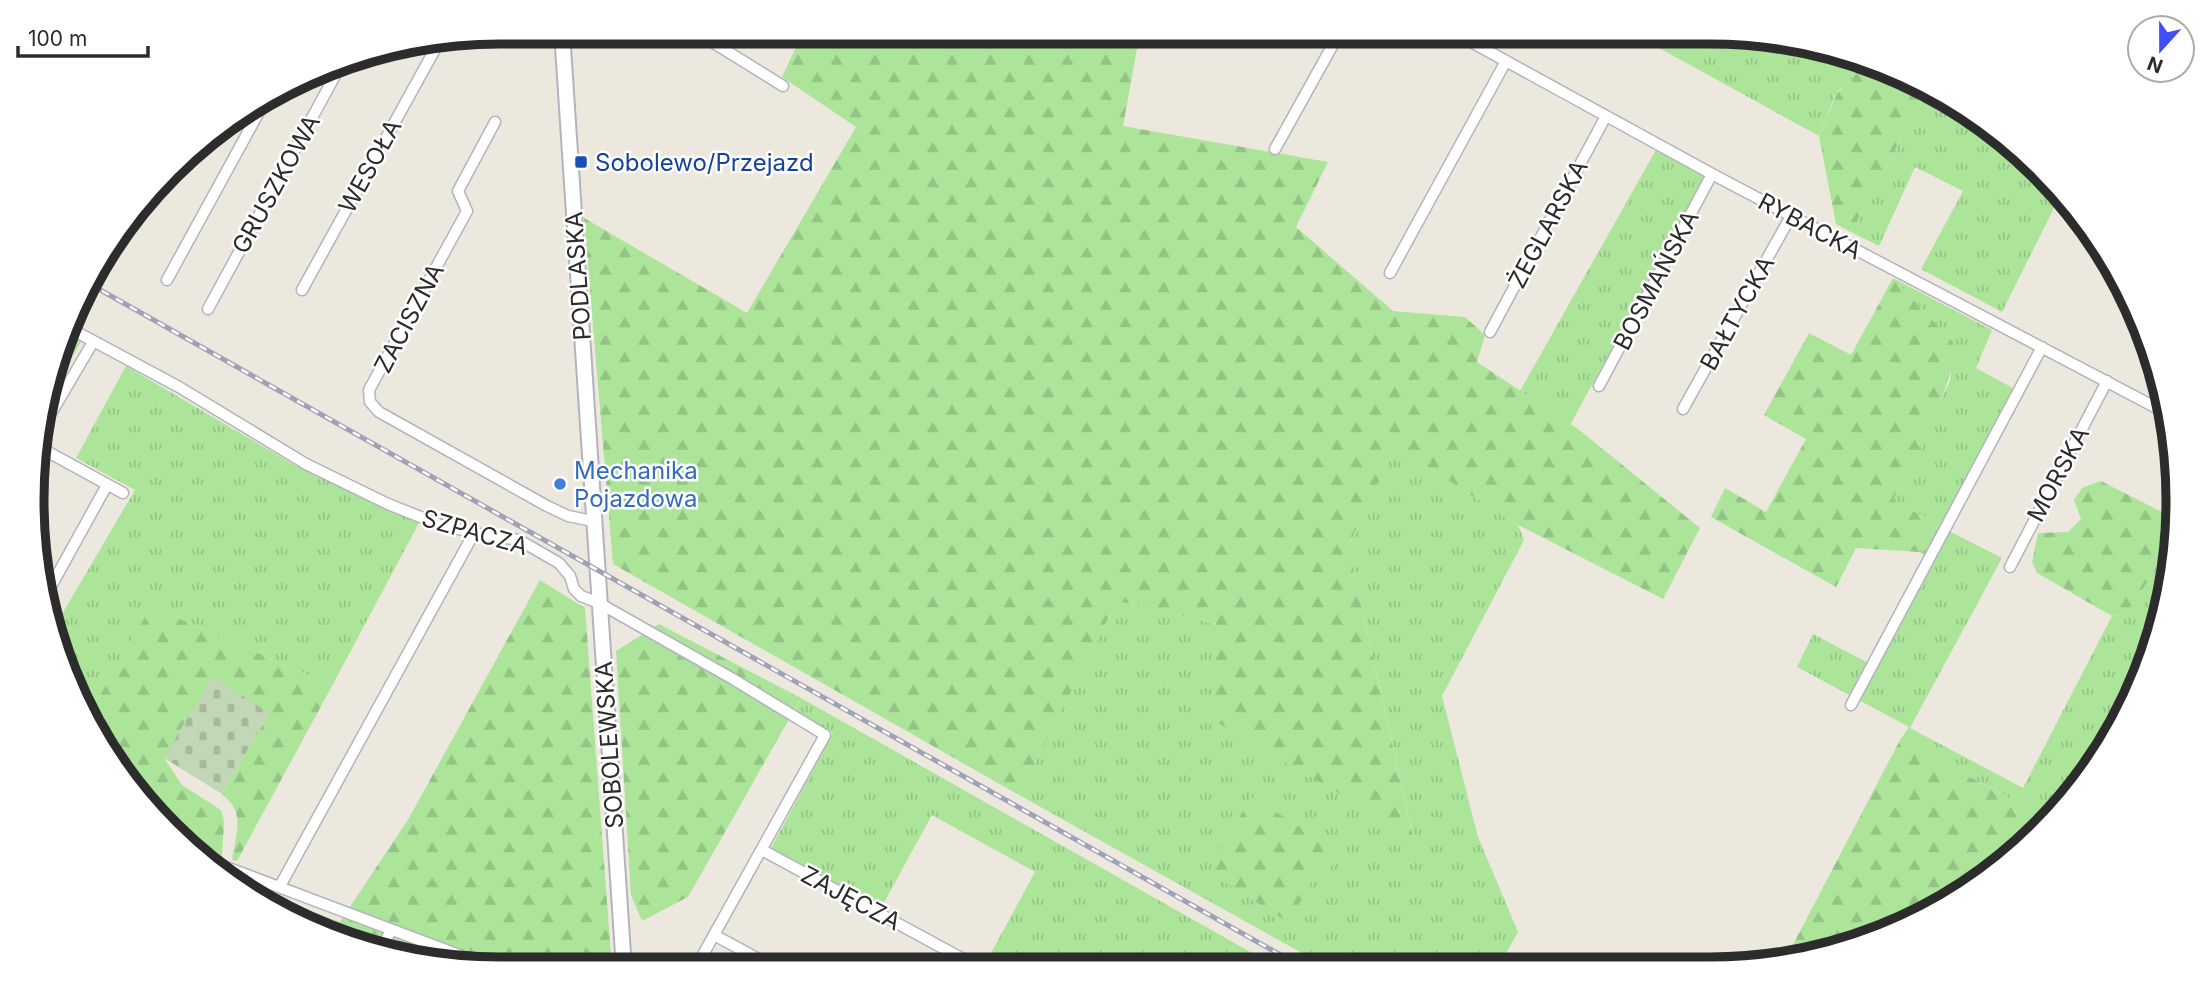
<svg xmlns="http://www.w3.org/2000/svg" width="2210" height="1001" viewBox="0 0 2210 1001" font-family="Inter,sans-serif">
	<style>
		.grass { fill: url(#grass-tufts) }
		.forest { fill: url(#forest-firs) }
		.cemetery { fill: url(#cemetery-stones) }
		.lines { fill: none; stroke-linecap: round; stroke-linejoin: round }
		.street-casing { stroke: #b2b3bf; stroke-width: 13 }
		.secondary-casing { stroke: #b2b3bf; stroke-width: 18 }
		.street { stroke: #fff; stroke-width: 10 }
		.secondary { stroke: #fff; stroke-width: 14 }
		.rail-casing { stroke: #a0a1b6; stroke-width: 5 }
		.rail { stroke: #fff; stroke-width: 2.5; stroke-dasharray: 8; stroke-linecap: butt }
		.transit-dot { fill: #1a4fb4; stroke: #fff; stroke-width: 2.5 }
		.shop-dot { fill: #3f7fe0; stroke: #fff; stroke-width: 2.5 }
		.labels { text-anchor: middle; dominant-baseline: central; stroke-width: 5; stroke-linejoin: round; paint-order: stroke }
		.transit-label { font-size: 24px; fill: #164399; stroke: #fff; text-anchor: start }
		.street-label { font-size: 24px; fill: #2c2c2c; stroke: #fff }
		.shop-label { font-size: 24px; fill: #366cbe; stroke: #fff; text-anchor: start }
		.rim { fill: none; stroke: #2c2c2c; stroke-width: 9 }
	</style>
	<defs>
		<pattern id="grass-tufts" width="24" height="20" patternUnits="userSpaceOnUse" patternTransform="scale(1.75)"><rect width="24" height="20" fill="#ace49a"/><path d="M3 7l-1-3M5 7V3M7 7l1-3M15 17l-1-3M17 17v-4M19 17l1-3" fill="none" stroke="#94c485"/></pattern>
		<pattern id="forest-firs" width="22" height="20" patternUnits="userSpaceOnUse" patternTransform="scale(1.75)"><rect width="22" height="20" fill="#ace49a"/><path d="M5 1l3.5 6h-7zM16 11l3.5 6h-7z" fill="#94c485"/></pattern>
		<pattern id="cemetery-stones" width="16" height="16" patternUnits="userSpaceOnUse" patternTransform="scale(1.75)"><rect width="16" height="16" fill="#c2d7b5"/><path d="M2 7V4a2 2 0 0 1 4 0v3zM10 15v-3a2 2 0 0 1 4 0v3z" fill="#a7b99c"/></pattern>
	</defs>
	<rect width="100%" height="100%" fill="#ede8de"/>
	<!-- grass -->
	<path class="grass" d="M1630 32H1710L1801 40 1855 57 1852 81 1836 93 1819 136Z
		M1928 88C1979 115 2025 149 2061 194L2002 312 1921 269 1963 191 1915 167 1879 246 1851 232Z
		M1657 148 1707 174 1570 425 1520 391Z
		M1893 278 1992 330 1976 368 2022 393 1949 531 2002 558 1910 728 2023 788 2112 616 2118 615C2137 594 2185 541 2162 512L2177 519 2170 592 2143 680 2082 786 2049 819 1900 740 1909 727 1797 667 1813 634 1876 667 1933 558 1919 552 1935 522 1893 501 1950 381 1953 342Z
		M126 366 291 463 419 523 332 686 151 606 87 718 57 652 52 631 135 490 76 458Z
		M1396 447 1518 525 1524 540 1442 696 1478 837 1518 932 1499 966 1327 967 1019 795 1117 601 1216 624 1413 836 1348 546Z
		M801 698 1277 967 991 968 985 964 1035 872 932 815 881 908 771 848 833 733 795 710Z
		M241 884 340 922 330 937 321 934Z"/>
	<!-- forest -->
	<path class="forest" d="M803 32H1140L1123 126 1328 162 1296 227 1393 311 1465 317 1485 335 1477 362 1578 429 1700 528 1663 599 1518 525 1396 447 1348 546 1413 837 1215 721 1216 624 1117 601 1019 795 613 564 584 218 747 313 856 127 782 77Z
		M1855 57 1889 67 1928 88 1851 232 1836 224 1819 136 1837 93 1852 81Z
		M1893 278 1953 342C1960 378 1910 465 1893 501L1935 522 1919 552 1856 548 1836 587 1711 517 1725 488 1766 512 1806 439 1764 415 1809 333 1851 355Z
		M69 333 82 340 40 413V409Z
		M2101 481 2162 512C2182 537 2142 590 2127 612L2112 616 2037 573 2032 562 2038 533 2068 532 2081 519 2074 500 2082 488Z
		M540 580 585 608 612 969H500L409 961 330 937 409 818Z
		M151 606 332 686 237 861 232 860C236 833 246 812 222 794L269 713 164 758 182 785 221 810 224 821 222 856 181 841 94 735 87 718Z
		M659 624 801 698 688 897 642 921 631 895 616 651Z
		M1900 740 2049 819 1995 872 1889 934 1784 962Z
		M1251 797 1340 851 1325 878 1317 871 1289 923 1209 872Z"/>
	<!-- cemetery -->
	<path class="cemetery" d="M212 676 269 713 222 794 164 758Z"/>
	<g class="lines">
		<defs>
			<path id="street" d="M696 32 783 86
				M1453 32 1712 174 2170 415
				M495 122 458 191 467 211 369 390 370 402 379 412 547 506 568 516 593 521
				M1275 149 1340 32
				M1390 273 1506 61
				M167 280 270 92
				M302 290 439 42
				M208 309 344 59
				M71 329 179 387 306 464 388 504 438 524 474 533 519 540 559 563 570 576 574 589 581 596 599 603 733 679 825 735 695 969
				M1490 332 1606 116
				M1599 386 1712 174
				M1683 409 1791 216
				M40 432 93 342
				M39 447 123 493
				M2010 567 2107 381
				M44 599 107 485
				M1851 705 2042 347
				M762 850 976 966 975 968
				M197 856 496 969
				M280 886 474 533
				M714 935 777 969
				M380 952 391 930"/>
			<path id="secondary" d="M562 32 624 969"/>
		</defs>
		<!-- street casing -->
		<use href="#street" class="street-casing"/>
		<!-- secondary casing -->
		<use href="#secondary" class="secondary-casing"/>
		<!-- street -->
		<use href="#street" class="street"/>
		<!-- secondary -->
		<use href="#secondary" class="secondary"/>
		<defs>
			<path id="rail" d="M88 283 1302 967"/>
		</defs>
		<!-- rail casing -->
		<use href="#rail" class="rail-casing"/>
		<!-- rail -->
		<use href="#rail" class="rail"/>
	</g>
	<!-- markers -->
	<rect class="transit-dot" x="574" y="155" width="14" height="14" rx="3.5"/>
	<circle class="shop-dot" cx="560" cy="484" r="7"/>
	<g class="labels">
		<!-- transit labels -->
		<g class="transit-label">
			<text x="595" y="162">Sobolewo/Przejazd</text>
		</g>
		<!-- street labels -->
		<g class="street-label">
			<text transform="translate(370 166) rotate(-61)">WESOŁA</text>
			<text transform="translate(276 184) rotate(-61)">GRUSZKOWA</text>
			<text transform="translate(1548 224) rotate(-62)">ŻEGLARSKA</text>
			<text transform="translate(1810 226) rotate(28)">RYBACKA</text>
			<text transform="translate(578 276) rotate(-94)">PODLASKA</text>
			<text transform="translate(1656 280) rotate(-62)">BOSMAŃSKA</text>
			<text transform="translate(1737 313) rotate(-61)">BAŁTYCKA</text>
			<text transform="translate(409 318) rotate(-62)">ZACISZNA</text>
			<text transform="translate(2058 474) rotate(-62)">MORSKA</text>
			<text transform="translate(475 532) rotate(16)">SZPACZA</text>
			<text transform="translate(609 745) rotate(-94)">SOBOLEWSKA</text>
			<text transform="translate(851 898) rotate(28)">ZAJĘCZA</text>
		</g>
		<!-- shop labels -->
		<g class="shop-label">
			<text x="574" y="470">Mechanika<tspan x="574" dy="28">Pojazdowa</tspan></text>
		</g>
	</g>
	<!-- crop -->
	<path d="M0 0H2210V1001H0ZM500 44H1710A456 456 0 0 1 2166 500V501A456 456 0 0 1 1710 957H500A456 456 0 0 1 44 501V500A456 456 0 0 1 500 44Z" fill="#fff" fill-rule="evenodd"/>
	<path class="rim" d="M500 44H1710A456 456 0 0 1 2166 500V501A456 456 0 0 1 1710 957H500A456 456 0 0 1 44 501V500A456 456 0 0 1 500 44Z"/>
	<!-- north arrow -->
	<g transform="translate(2161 49) rotate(201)"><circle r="33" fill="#ffffff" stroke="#ababab" stroke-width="2"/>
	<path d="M0-5L12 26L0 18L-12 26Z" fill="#3e4efb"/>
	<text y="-10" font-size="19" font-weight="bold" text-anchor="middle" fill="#2c2c2c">N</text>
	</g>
	<!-- scale -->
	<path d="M18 46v10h130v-10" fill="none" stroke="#2c2c2c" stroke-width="3.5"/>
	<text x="28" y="46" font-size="21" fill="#2c2c2c" stroke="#ffffff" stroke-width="5" paint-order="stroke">100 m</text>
</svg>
